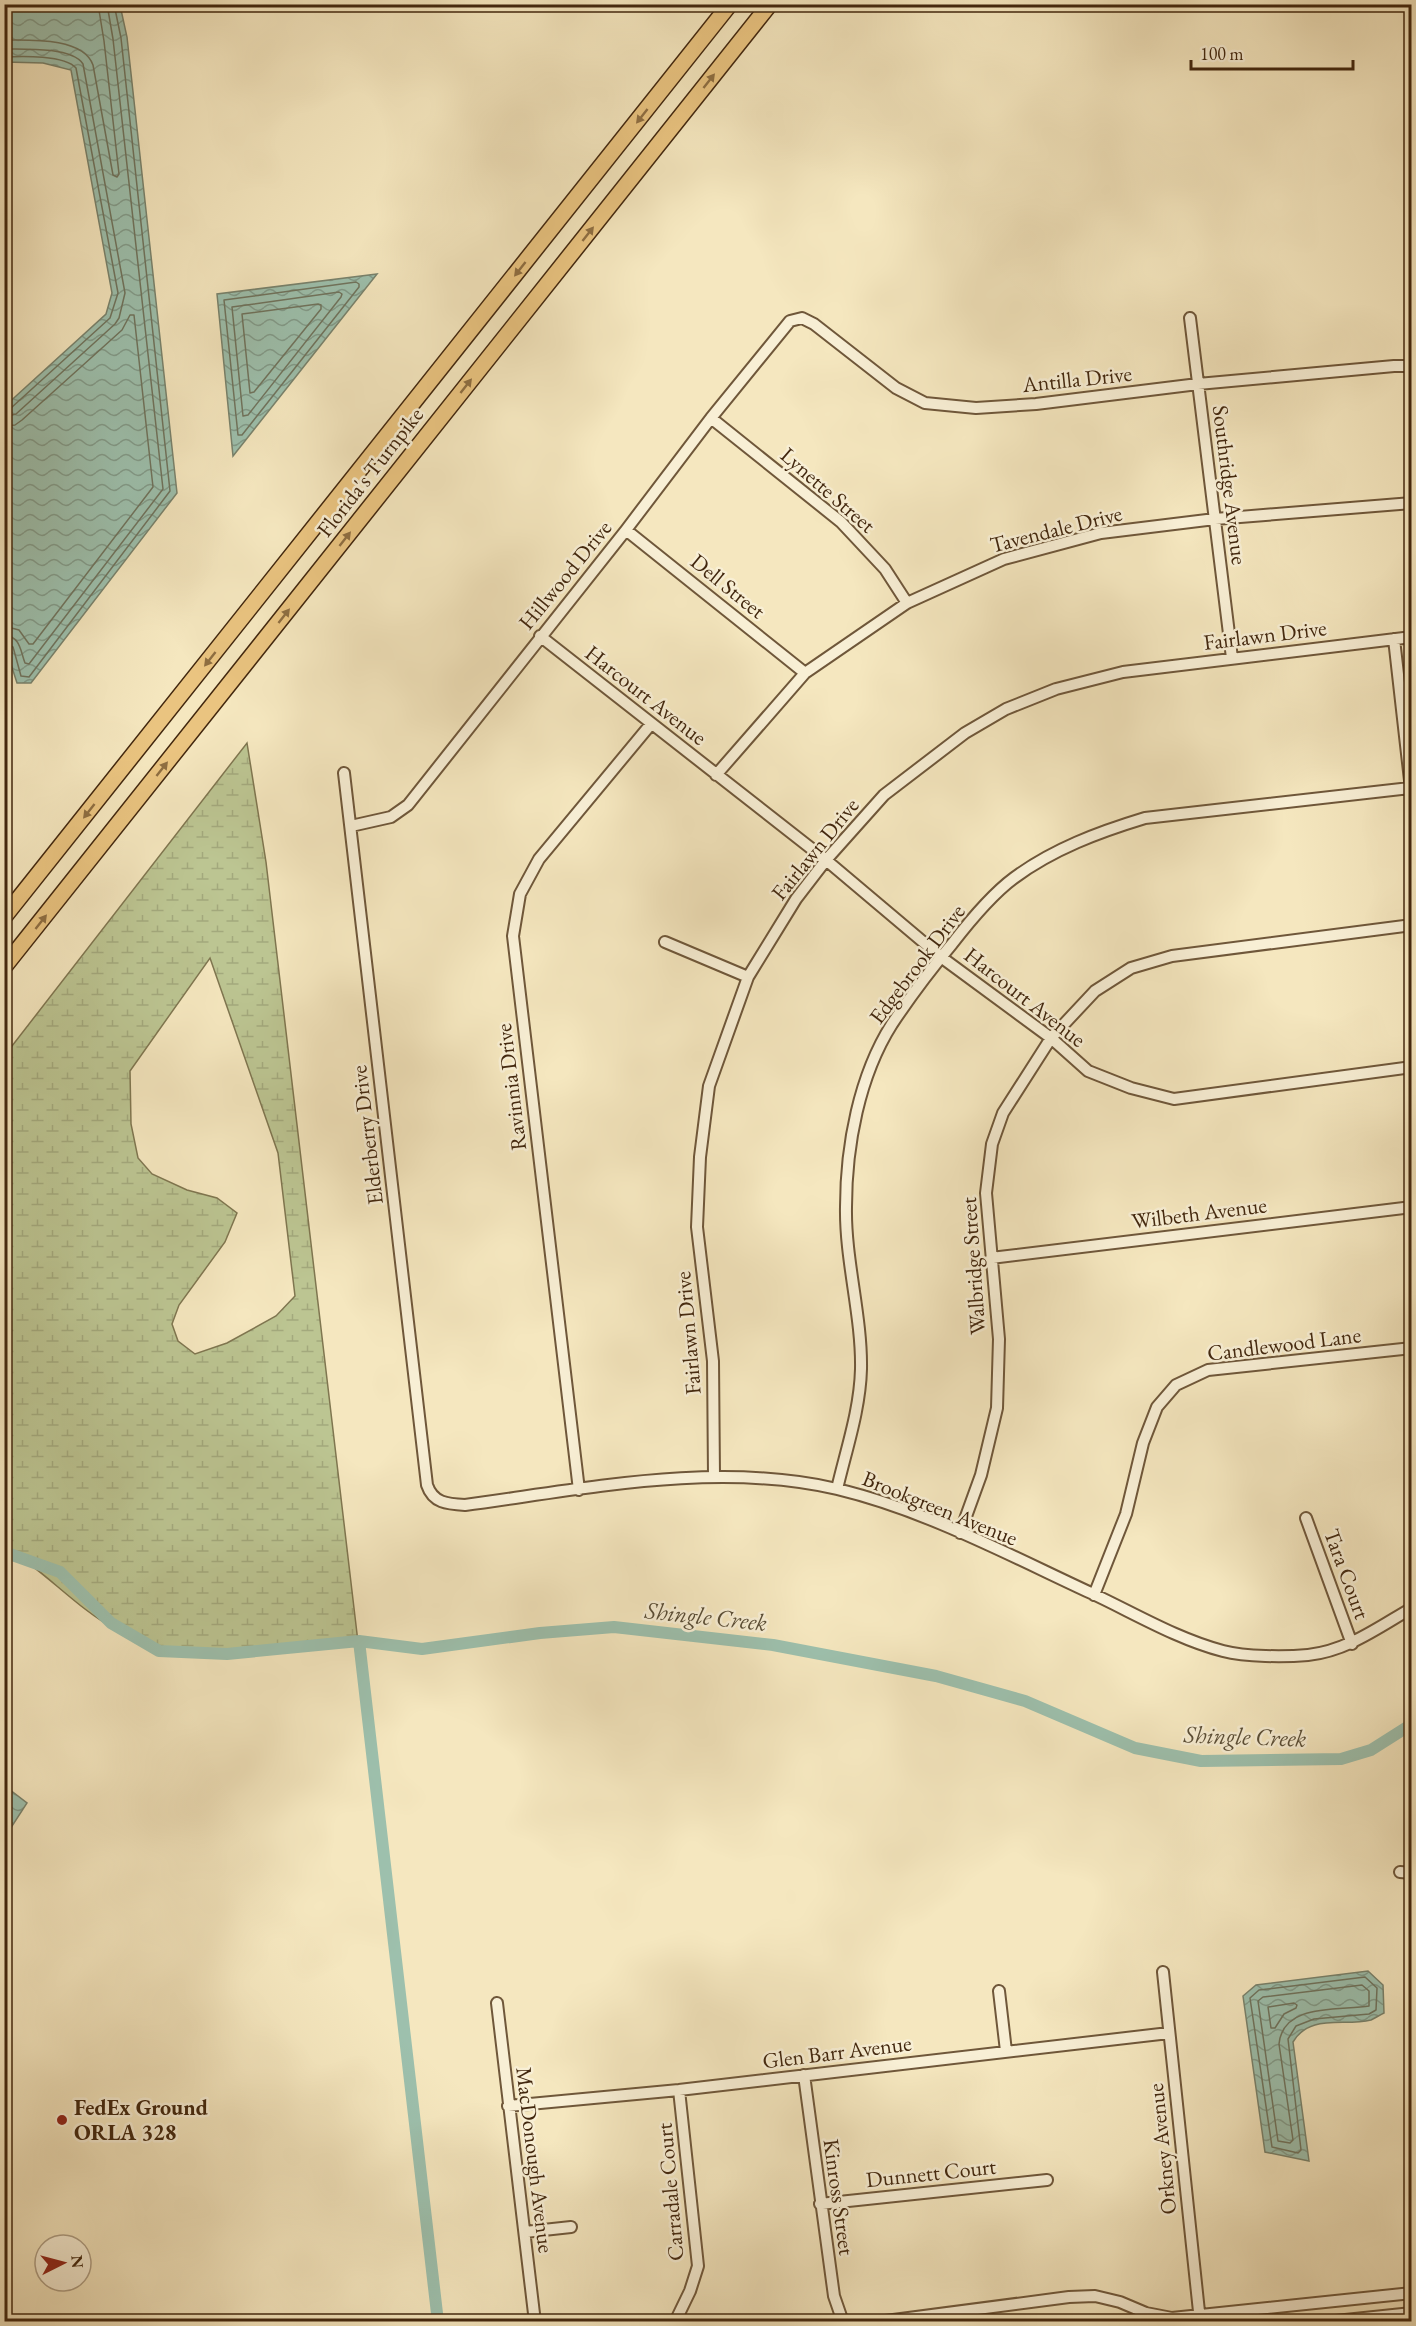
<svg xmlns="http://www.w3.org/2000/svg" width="1416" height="2326" viewBox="0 0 1416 2326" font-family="'EB Garamond',serif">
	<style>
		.wetland { fill: url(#wetland-marsh); stroke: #7f7650; stroke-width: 1.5; fill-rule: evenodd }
		.water { fill: url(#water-waves); stroke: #79836d; stroke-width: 1.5 }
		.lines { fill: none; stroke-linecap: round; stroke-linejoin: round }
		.shore { stroke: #70745e; stroke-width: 1.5 }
		.canal { stroke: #9dc0ad; stroke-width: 12 }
		.minor-casing { stroke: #6f573a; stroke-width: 14 }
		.highway-casing { stroke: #42270e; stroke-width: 18 }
		.minor { stroke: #f8efd5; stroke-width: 10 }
		.highway { stroke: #eac480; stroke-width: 15 }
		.oneway { fill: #8e6e41 }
		.poi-dot { fill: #8f2418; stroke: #f8efd5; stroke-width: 2 }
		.labels { text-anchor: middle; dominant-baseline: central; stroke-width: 5; stroke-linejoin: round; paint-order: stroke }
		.street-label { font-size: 22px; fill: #42270e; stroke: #f8efd5 }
		.poi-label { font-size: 22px; font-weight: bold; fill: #42270e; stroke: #f8efd5; text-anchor: start }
		.water-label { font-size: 24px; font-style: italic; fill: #594d36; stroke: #f8efd5 }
	</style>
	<defs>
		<pattern id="wetland-marsh" width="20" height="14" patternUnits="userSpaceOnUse" patternTransform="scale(1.5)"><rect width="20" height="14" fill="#bcc592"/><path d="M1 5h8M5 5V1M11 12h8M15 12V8" fill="none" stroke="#a3a97d"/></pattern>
		<pattern id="water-waves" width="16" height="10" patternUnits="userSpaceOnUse" patternTransform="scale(1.5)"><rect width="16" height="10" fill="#9dc0ad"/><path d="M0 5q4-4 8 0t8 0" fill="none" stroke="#829c8b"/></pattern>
	</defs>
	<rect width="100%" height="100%" fill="#f5e7bf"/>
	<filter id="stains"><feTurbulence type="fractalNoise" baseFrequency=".00333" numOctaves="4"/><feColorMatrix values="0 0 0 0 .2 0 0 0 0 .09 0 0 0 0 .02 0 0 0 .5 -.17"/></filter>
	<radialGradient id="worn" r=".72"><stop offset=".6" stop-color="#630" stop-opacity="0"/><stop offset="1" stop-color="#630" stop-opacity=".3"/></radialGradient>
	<!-- wetland -->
	<path class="wetland" d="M247 743 266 862 358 1642C295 1648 219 1663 157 1648 143 1645 127 1636 115 1629 75 1607 44 1570 5 1547V1055ZM210 958 278 1153 295 1296 276 1316 227 1343 195 1354 178 1341 172 1324 179 1305 225 1242 237 1213 217 1198 187 1190 152 1174 138 1158 131 1124 130 1071Z"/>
	<!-- water -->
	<path class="water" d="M5 4 120 5 127 37 177 493 31 683H17L9 658 5 630V406L106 314 112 293 71 70 43 63 5 62Z
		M377 274 233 456 217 294Z
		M5 1786 27 1803 5 1837Z
		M1368 1971 1383 1985 1384 2013C1380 2015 1375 2018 1371 2020 1344 2027 1310 2013 1293 2042L1309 2161 1265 2152 1243 1996 1256 1985Z"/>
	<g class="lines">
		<!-- shore -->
		<path class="shore" d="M4 40C29 40 83 37 93 65L113 175 117 177 119 174 104 41 98 4
			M4 49C24 49 72 47 83 64L125 293 119 318 115 324 16 414 4 417
			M4 57C22 56 65 55 76 68L118 293 110 318 11 408 4 410
			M356 282 359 284V287L242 435H238L224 300Z
			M339 292 342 294 341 297 248 415 243 416 232 307Z
			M318 304 321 305V309L254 392 250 393 242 314Z
			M4 426 15 425 22 420 122 330 130 315H134L153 487 33 644H29L19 630 4 626
			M4 635C21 637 20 650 25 663L29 664 163 489 113 39 107 4
			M4 643 13 647 21 676 29 677 170 491 121 38 114 4
			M1365 1977 1377 1988 1376 2010 1369 2014 1314 2019 1296 2026 1288 2039 1301 2150 1298 2153 1272 2147 1250 1998 1259 1990Z
			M1362 1985 1369 1991V2006C1341 2011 1283 2002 1279 2044L1293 2140 1290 2143 1278 2141 1258 2001 1263 1997Z
			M1294 2003 1297 2005 1296 2008 1284 2014 1275 2028H1271L1268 2007Z"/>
		<!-- canal -->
		<path class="canal" d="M4 1552 60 1572 111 1623 159 1651 227 1654 359 1641 422 1649 540 1633 614 1627 773 1645 936 1676 1025 1701 1135 1748 1201 1761 1341 1759 1371 1750 1412 1724
			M359 1641 438 2322"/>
		<defs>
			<path id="minor" d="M1190 318 1232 658
				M711 418 841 522 885 569 907 603
				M626 530 805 673
				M540 636 826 860 941 957 1051 1038 1088 1071 1131 1088 1174 1099 1412 1067
				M1394 639 1412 798
				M344 773 427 1485C433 1503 447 1504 465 1505 585 1489 717 1461 837 1489 925 1510 1009 1555 1091 1593 1134 1613 1177 1639 1223 1651 1246 1657 1285 1657 1308 1655 1347 1651 1379 1627 1412 1608
				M716 775 805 673 907 603 1004 559 1101 533 1215 519 1412 503
				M351 826 391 817 408 805 626 530 711 418 790 321 802 318 814 324 896 388 925 403 976 408 1036 404 1198 384 1394 366H1412
				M665 942 748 977
				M991 1258 1412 1207
				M714 1476 713 1361 697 1227 700 1157 709 1086 748 977 796 899 826 860 884 795 965 733 1006 709 1056 689 1123 672 1412 637
				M837 1489C846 1450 860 1410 861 1369 862 1316 845 1260 846 1207 846 1146 859 1076 892 1024 910 997 931 969 952 944 969 922 991 895 1014 878 1053 849 1099 832 1145 818L1410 788
				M579 1490 513 936 520 894 539 859 651 724
				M1306 1518 1352 1644
				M960 1533 981 1475 997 1408 999 1339 986 1193 992 1144 1003 1113 1051 1038 1095 991 1131 968 1172 956 1412 925
				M1094 1595 1126 1514 1143 1443 1157 1407 1176 1385 1208 1370 1412 1348
				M1400 1872 1412 1873
				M1163 1972 1200 2321
				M999 1991 1006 2051
				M497 2003 535 2322
				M804 2075 834 2296 843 2322
				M508 2106 679 2090 1169 2033
				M820 2204 1047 2180
				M525 2232 571 2227
				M675 2322 690 2291 698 2266 679 2090
				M878 2322 1069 2297 1095 2296 1120 2302 1146 2313 1172 2318 1412 2293
				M1326 2322 1412 2313"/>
			<path id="highway" d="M4 917 730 4
				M4 967 770 4"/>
		</defs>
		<!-- minor casing -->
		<use href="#minor" class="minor-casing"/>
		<!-- highway casing -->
		<use href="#highway" class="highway-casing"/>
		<!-- minor -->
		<use href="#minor" class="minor"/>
		<!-- highway -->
		<use href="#highway" class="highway"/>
	</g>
	<!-- one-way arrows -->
	<defs><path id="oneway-solid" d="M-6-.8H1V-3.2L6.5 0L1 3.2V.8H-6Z" transform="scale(1.5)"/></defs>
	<g class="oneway">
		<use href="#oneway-solid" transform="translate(709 81) rotate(-52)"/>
		<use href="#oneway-solid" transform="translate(642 116) rotate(128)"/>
		<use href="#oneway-solid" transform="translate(588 234) rotate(-52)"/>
		<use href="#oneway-solid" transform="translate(520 269) rotate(128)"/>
		<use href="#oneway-solid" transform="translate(466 386) rotate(-52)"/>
		<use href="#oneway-solid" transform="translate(345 539) rotate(-52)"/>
		<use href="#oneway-solid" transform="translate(284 616) rotate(-52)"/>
		<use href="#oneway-solid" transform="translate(210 659) rotate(128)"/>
		<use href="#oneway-solid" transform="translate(162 769) rotate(-52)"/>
		<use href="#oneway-solid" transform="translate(89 811) rotate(128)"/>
		<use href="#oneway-solid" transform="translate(41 922) rotate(-52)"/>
	</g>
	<!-- markers -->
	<circle class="poi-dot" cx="62" cy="2120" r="6"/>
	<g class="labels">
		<!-- street labels -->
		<g class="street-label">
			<text transform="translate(1077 379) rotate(-6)">Antilla Drive</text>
			<text transform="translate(370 472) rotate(-52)">Florida's Turnpike</text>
			<text transform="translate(1230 485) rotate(83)">Southridge Avenue</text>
			<text transform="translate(828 490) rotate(41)">Lynette Street</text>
			<text transform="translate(1056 529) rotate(-14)">Tavendale Drive</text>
			<text transform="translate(565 575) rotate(-51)">Hillwood Drive</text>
			<text transform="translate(728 586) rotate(39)">Dell Street</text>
			<text transform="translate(1265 635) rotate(-7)">Fairlawn Drive</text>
			<text transform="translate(646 695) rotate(38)">Harcourt Avenue</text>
			<text transform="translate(815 849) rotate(-51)">Fairlawn Drive</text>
			<text transform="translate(917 964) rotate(-53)">Edgebrook Drive</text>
			<text transform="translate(1025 997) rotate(38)">Harcourt Avenue</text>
			<text transform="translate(511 1087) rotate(-97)">Ravinnia Drive</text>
			<text transform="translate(367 1135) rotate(-97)">Elderberry Drive</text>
			<text transform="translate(1199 1213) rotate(-7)">Wilbeth Avenue</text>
			<text transform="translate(973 1266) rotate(-94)">Walbridge Street</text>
			<text transform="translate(688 1333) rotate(-95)">Fairlawn Drive</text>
			<text transform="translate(1284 1344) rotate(-7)">Candlewood Lane</text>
			<text transform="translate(940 1508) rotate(22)">Brookgreen Avenue</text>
			<text transform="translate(1347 1574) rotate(70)">Tara Court</text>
			<text transform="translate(837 2052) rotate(-7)">Glen Barr Avenue</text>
			<text transform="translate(1162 2149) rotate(-96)">Orkney Avenue</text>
			<text transform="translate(535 2160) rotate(83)">MacDonough Avenue</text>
			<text transform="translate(931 2173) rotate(-6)">Dunnett Court</text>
			<text transform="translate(670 2192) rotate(-95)">Carradale Court</text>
			<text transform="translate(839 2197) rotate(82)">Kinross Street</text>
		</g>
		<!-- poi labels -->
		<g class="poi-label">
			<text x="74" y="2107">FedEx Ground<tspan x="74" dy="25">ORLA 328</tspan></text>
		</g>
		<!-- water labels -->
		<g class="water-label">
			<text transform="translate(706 1616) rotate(6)">Shingle Creek</text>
			<text transform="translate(1245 1736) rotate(2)">Shingle Creek</text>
		</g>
	</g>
	<!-- margin -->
	<rect width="1416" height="2326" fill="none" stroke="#f5e7bf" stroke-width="24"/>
	<rect x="6" y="6" width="1404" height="2314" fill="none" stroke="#42270e" stroke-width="3"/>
	<rect x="12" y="12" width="1392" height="2302" fill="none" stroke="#42270e" stroke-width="1.5"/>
	<!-- north arrow -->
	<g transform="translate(63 2263) rotate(84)"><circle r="28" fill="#f8efd5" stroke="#af9f85" stroke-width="1.5"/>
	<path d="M0-4.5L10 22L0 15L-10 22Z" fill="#8f2418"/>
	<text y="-9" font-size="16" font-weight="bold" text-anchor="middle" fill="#42270e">N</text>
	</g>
	<!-- scale -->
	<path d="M1191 60v9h162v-9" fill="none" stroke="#42270e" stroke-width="3"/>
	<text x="1200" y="60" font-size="18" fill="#42270e" stroke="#f8efd5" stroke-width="4.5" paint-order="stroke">100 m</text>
	<rect width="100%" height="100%" filter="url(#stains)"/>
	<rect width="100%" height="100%" fill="url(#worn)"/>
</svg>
